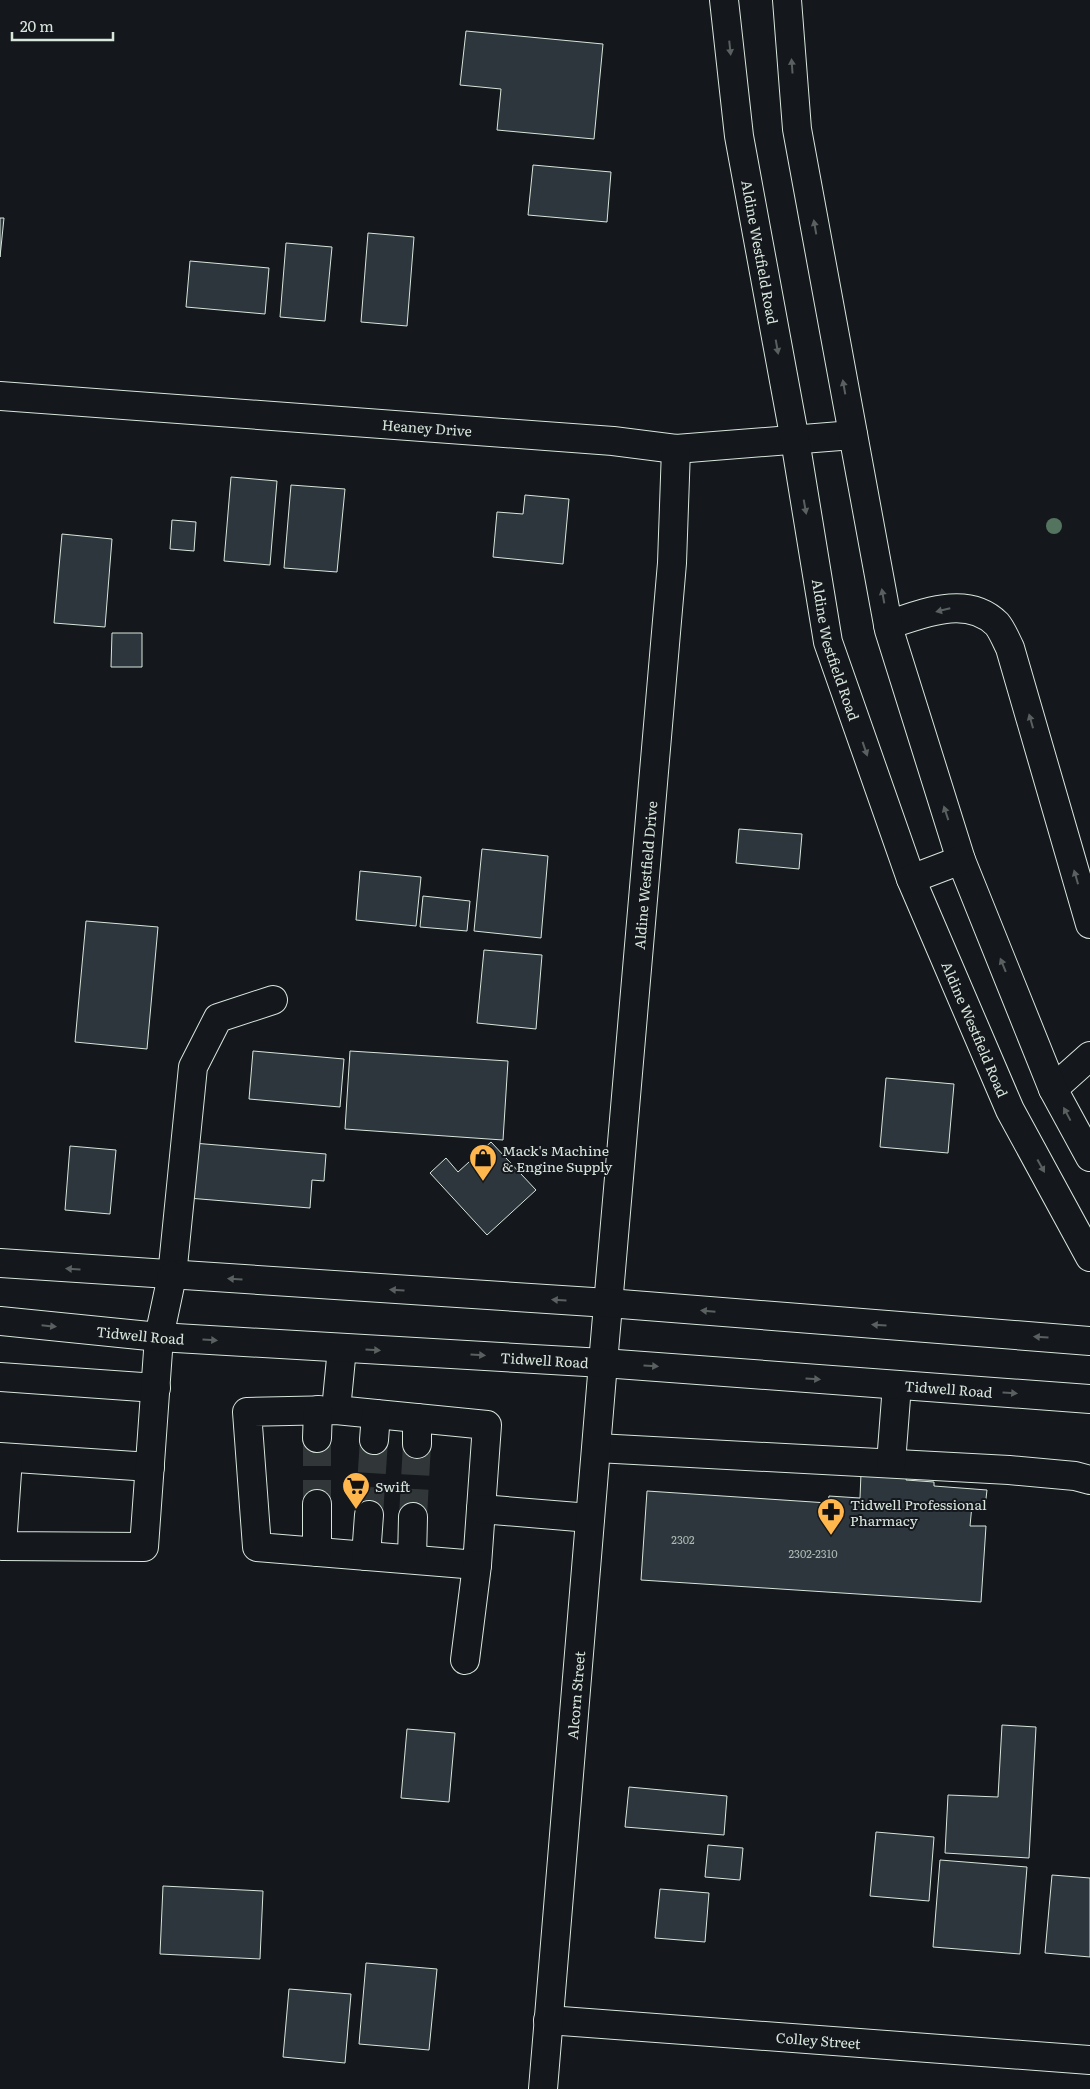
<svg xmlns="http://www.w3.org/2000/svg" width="1090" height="2089" viewBox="0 0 1090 2089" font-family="Literata,serif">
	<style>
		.building { fill: #2c363c; stroke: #d8e6dc }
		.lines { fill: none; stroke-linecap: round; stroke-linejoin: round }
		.minor-tunnel { stroke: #313739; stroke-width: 28; stroke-dasharray: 28 14; stroke-linecap: butt }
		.minor-casing { stroke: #d8e6dc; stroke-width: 30 }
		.major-casing { stroke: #d8e6dc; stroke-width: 30 }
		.minor { stroke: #14181c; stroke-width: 28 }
		.major { stroke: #14181c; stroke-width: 28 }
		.tree { fill: #55745f }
		.oneway { fill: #59605f }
		.labels { text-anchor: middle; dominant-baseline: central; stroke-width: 4; stroke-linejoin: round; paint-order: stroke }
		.number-label { font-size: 11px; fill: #adbab4 }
		.street-label { font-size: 14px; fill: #d8e6dc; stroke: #14181c }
		.poi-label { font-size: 14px; fill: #d8e6dc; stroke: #14181c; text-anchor: start }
	</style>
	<rect width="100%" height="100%" fill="#14181c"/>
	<!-- building -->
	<path class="building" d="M466 31 603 44 594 139 497 130 501 89 460 85Z
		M533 165 611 172 607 222 528 215Z
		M0 218H4L0 257Z
		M368 233 414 237 407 326 361 322Z
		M286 243 332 247 325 321 280 317Z
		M190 261 269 268 265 314 186 307Z
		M231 477 277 481 270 565 224 561Z
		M291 485 345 489 337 572 284 568Z
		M525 495 569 499 563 564 493 557 497 512 523 514Z
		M172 520 196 522 194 551 170 549Z
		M62 534 112 539 105 627 54 623Z
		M112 633H142V667H111Z
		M739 829 802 834 799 869 736 863Z
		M482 849 548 856 541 938 474 931Z
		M360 871 421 877 416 926 356 920Z
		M423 896 470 901 467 931 420 927Z
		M86 921 158 927 147 1049 75 1042Z
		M484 950 542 955 536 1029 477 1023Z
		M253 1051 344 1059 340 1107 249 1099Z
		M350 1051 508 1061 503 1140 345 1129Z
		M886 1078 954 1084 948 1153 880 1147Z
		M491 1142 536 1190 487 1235 430 1173 446 1158 458 1172Z
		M193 1143 326 1154 324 1181 312 1180 310 1208 188 1198Z
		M70 1146 116 1150 110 1214 65 1210Z
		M861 1473 907 1476 906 1480 934 1482V1486L987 1490 985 1507 972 1505 970 1526H986L981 1602 641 1580 647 1491 828 1503 829 1496 860 1498Z
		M1002 1725 1036 1727 1029 1858 945 1853 948 1795 998 1797Z
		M407 1729 455 1733 449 1802 401 1798Z
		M629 1787 727 1796 724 1835 625 1827Z
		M876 1832 934 1837 929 1901 870 1896Z
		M708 1845 743 1848 740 1880 705 1877Z
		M940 1860 1027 1867 1020 1954 933 1947Z
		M1052 1875 1090 1878V1957L1045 1953Z
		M163 1886 263 1891 260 1959 160 1954Z
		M660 1889 709 1893 705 1942 655 1938Z
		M366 1963 437 1969 429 2050 359 2044Z
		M289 1989 351 1994 345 2063 283 2057Z"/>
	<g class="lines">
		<!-- minor-tunnel -->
		<path class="minor-tunnel" d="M317 1438V1504
			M369 1515 374 1440
			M413 1517 417 1444"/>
		<defs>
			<g id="minor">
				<path id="s1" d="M0 396 613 441 676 449 853 435"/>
				<path d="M888 625C922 614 967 594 997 624 1002 630 1006 640 1010 648L1090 924"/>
				<path d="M1053 1089 1090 1056"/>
				<path d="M172 1276 193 1067 218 1018 273 1000"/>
				<path d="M0 1377 156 1388"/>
				<path d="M336 1410 487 1425 477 1565 257 1547 247 1412 336 1410 342 1348"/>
				<path d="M317 1438 318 1410"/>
				<path d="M374 1440 376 1414"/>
				<path d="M417 1444V1418"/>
				<path d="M597 1448 1009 1470 1075 1476 1090 1480"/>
				<path d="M0 1457 150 1467"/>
				<path d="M8 1458 2 1546 144 1547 159 1337"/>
				<path d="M891 1463 897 1385"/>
				<path d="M481 1509 590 1518"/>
				<path d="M317 1552V1504"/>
				<path d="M366 1556 369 1515"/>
				<path d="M412 1559 413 1517"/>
				<path d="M465 1660 477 1565"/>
				<path id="s2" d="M548 2020 1090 2060"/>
				<path id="s3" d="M543 2089 603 1363 672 563 676 449"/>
			</g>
			<g id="major">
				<path id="s4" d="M724 0 739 136 796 446 828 642 911 879 1010 1110 1090 1257"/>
				<path d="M787 0 797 129 889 630 961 860 1053 1089 1090 1157"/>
				<path d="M911 879 961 860"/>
				<path d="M0 1263 608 1303 1090 1341"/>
				<path id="s5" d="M0 1321 159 1337 603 1363 1090 1399"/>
				<path d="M159 1337 172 1276"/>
			</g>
		</defs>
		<!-- minor casing -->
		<use href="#minor" class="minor-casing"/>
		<!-- major casing -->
		<use href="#major" class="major-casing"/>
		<!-- minor -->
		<use href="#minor" class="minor"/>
		<!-- major -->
		<use href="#major" class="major"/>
	</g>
	<!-- trees -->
	<circle class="tree" cx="1054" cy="526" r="8"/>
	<!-- one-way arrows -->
	<defs><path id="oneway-solid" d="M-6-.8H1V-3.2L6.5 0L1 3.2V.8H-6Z" transform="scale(1.25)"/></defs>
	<g class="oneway">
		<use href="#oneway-solid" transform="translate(730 48) rotate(84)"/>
		<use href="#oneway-solid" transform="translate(792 66) rotate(-94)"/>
		<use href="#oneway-solid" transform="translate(815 227) rotate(-100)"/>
		<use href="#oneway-solid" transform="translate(777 347) rotate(80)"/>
		<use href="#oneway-solid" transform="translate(844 387) rotate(-100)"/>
		<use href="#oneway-solid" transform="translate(805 507) rotate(80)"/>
		<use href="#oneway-solid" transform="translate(883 596) rotate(-100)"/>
		<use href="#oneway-solid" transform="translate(943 610) rotate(166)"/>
		<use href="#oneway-solid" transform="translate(1031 721) rotate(-106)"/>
		<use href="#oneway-solid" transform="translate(865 749) rotate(71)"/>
		<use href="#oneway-solid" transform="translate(946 813) rotate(-108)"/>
		<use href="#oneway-solid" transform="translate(1076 877) rotate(-106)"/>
		<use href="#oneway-solid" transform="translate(1003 965) rotate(-112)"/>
		<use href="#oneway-solid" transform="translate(1067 1114) rotate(-118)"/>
		<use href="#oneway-solid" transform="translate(1041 1166) rotate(61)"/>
		<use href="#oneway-solid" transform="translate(73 1269) rotate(-176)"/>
		<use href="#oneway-solid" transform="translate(235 1279) rotate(-176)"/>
		<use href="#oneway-solid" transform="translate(397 1290) rotate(-176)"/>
		<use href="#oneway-solid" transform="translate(559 1300) rotate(-176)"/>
		<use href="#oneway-solid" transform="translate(708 1311) rotate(-175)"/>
		<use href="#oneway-solid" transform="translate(879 1325) rotate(-176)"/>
		<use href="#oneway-solid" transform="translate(49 1326) rotate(6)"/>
		<use href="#oneway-solid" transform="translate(1041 1337) rotate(-176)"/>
		<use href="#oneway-solid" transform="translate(210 1340) rotate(3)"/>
		<use href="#oneway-solid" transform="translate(373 1350) rotate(3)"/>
		<use href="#oneway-solid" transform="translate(478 1355) rotate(3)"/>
		<use href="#oneway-solid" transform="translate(651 1366) rotate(4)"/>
		<use href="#oneway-solid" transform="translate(813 1379) rotate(4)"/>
		<use href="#oneway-solid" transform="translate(1010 1393) rotate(4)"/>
	</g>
	<!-- icons -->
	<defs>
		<symbol id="shop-pin" viewBox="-11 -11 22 30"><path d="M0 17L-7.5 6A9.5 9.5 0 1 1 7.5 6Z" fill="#ffb74d" stroke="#14181c"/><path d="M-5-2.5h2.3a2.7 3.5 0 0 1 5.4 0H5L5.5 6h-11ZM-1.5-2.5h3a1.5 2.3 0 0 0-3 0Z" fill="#111"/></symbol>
		<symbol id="supermarket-pin" viewBox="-11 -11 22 30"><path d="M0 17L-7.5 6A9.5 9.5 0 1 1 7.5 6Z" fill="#ffb74d" stroke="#14181c"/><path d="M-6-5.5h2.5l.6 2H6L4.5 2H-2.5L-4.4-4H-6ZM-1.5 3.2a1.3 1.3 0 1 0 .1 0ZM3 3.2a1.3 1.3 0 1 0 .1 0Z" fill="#111"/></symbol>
		<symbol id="pharmacy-pin" viewBox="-11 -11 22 30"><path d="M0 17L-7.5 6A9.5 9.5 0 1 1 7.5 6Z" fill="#ffb74d" stroke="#14181c"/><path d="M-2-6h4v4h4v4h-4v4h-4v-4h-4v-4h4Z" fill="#111"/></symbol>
	</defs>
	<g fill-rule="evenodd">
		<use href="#shop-pin" x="467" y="1142" width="32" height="43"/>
		<use href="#supermarket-pin" x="340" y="1470" width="32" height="43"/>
		<use href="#pharmacy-pin" x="815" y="1496" width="32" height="43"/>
	</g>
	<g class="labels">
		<!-- number labels -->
		<g class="number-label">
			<text x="683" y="1539">2302</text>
			<text x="813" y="1553">2302-2310</text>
		</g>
		<!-- street labels -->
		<g class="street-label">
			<text stroke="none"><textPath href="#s4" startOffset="255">Aldine Westfield Road</textPath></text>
			<text stroke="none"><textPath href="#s1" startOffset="428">Heaney Drive</textPath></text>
			<text stroke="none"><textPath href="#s4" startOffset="660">Aldine Westfield Road</textPath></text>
			<text stroke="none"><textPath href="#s3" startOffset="1218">Aldine Westfield Drive</textPath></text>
			<text stroke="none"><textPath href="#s4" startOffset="1065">Aldine Westfield Road</textPath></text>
			<text stroke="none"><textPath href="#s5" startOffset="141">Tidwell Road</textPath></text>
			<text stroke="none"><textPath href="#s5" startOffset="546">Tidwell Road</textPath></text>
			<text stroke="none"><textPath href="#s5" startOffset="951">Tidwell Road</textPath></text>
			<text stroke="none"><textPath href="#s3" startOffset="395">Alcorn Street</textPath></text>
			<text stroke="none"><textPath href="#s2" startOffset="271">Colley Street</textPath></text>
		</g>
		<!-- poi labels -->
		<g class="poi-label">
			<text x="502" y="1150">Mack's Machine<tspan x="502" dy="16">&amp; Engine Supply</tspan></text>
			<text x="375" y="1486">Swift</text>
			<text x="850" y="1504">Tidwell Professional<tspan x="850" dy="16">Pharmacy</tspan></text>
		</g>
	</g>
	<!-- scale -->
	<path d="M12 32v8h101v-8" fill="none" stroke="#d8e6dc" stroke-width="2.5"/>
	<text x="20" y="32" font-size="15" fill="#d8e6dc" stroke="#14181c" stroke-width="4" paint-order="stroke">20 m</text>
</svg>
